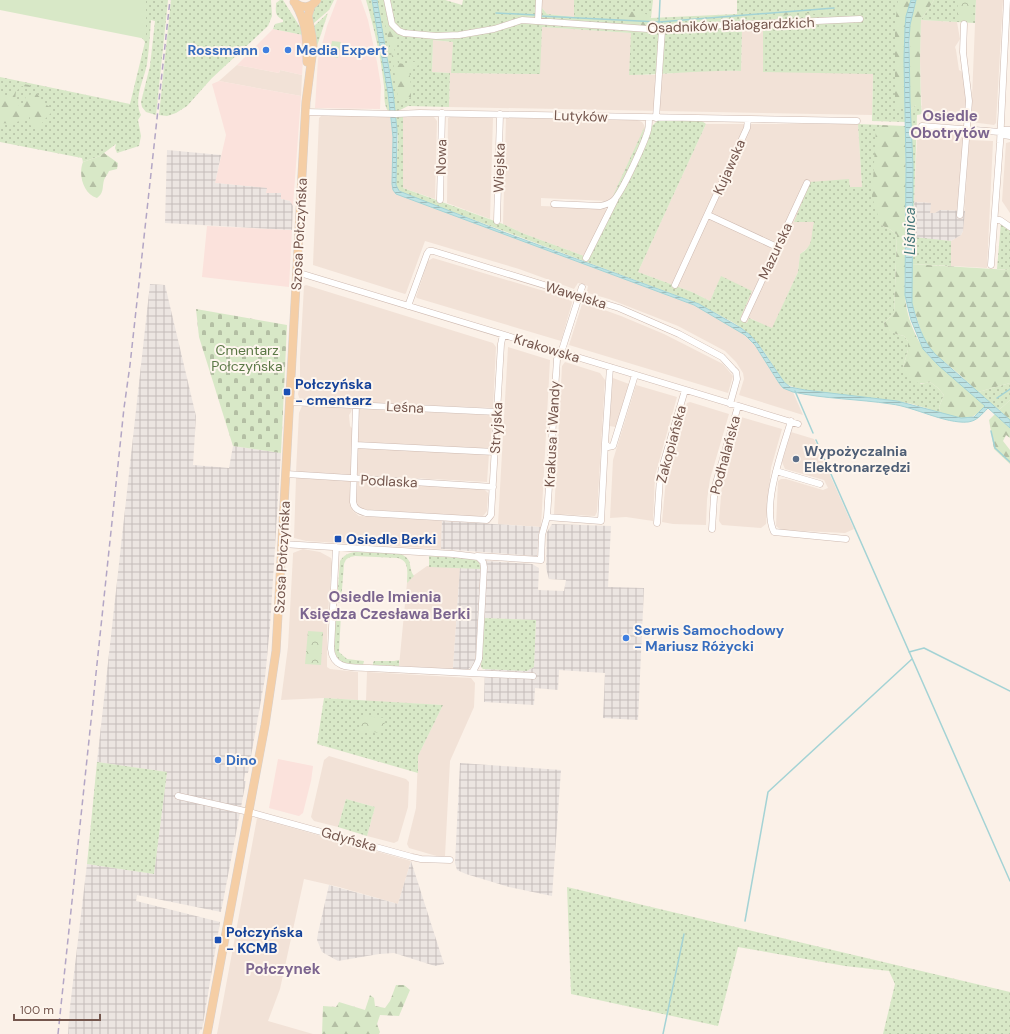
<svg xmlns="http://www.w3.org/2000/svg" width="1010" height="1034" viewBox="0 0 1010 1034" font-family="'DM Sans',sans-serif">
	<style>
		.residential { fill: #f2e2d7 }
		.commercial { fill: #fbe2dc }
		.industrial { fill: url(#industrial-grid) }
		.grass { fill: url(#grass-dots) }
		.forest { fill: url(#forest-firs) }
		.cemetery { fill: url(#cemetery-stones) }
		.park { fill: url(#park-crowns) }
		.garden { fill: #d8e8c7 }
		.water { fill: url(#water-rules); stroke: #a4d3d5 }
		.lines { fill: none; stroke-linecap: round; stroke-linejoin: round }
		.stream { stroke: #a4d3d5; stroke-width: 1.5 }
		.minor-casing { stroke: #cebab1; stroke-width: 7 }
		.major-casing { stroke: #d8d0cd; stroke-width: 9 }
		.minor { stroke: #fff; stroke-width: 6 }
		.major { stroke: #f5cea5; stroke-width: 8 }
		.rail { stroke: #b3a6c5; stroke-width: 1.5; stroke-dasharray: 6 4; stroke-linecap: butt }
		.shop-dot { fill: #3f7fe0; stroke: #fef6ee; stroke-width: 1.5 }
		.transit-dot { fill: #1a4fb4; stroke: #fef6ee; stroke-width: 1.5 }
		.service-dot { fill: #5c6f8a; stroke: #fef6ee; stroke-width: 1.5 }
		.labels { text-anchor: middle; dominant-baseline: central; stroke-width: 4; stroke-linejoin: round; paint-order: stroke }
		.street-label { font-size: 14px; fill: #74564d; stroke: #fef6ee }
		.shop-label { font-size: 14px; font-weight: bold; fill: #366cbe; stroke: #fef6ee; text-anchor: start }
		.park-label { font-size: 14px; fill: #5b7846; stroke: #fef6ee }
		.transit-label { font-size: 14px; font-weight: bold; fill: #164399; stroke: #fef6ee; text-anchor: start }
		.service-label { font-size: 14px; font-weight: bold; fill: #4e5e75; stroke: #fef6ee; text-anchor: start }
		.neighbourhood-label { font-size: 15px; font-weight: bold; fill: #7c658f; stroke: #fef6ee }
		.water-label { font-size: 15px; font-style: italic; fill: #427578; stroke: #fef6ee }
	</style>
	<defs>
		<pattern id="industrial-grid" width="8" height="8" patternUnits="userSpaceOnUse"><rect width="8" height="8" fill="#ece5e1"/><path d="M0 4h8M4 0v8" fill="none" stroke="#c4bcb9"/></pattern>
		<pattern id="grass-dots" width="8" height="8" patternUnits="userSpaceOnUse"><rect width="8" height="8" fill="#d8e8c7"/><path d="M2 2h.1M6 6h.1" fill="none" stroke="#b4bfa4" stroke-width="1.8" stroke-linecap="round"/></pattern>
		<pattern id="forest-firs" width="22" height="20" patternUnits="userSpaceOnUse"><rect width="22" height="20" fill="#d8e8c7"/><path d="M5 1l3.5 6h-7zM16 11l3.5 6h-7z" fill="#b4bfa4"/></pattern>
		<pattern id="cemetery-stones" width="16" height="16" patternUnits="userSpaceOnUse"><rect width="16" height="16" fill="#d8e8c7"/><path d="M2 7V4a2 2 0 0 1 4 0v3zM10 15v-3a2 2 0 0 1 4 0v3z" fill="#b4bfa4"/></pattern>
		<pattern id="park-crowns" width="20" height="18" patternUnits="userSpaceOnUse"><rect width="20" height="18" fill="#d8e8c7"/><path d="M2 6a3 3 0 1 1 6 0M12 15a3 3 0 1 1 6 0" fill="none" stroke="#b4bfa4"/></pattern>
		<pattern id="water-rules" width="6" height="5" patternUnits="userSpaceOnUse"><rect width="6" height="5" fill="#bde3e4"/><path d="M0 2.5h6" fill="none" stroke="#9ebbbb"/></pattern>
	</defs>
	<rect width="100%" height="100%" fill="#fbf1e8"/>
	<!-- residential -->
	<path class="residential" d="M542 0H574V17L547 14 542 8Z
		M976 0H1003L996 123 994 125 971 122Z
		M921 20 957 22 960 39 955 47 956 50 959 70 964 73 966 101 965 122 922 119 920 60Z
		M542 27 632 33 629 75H655L694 71H741L742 29 763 28 873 74 872 115 449 107 450 73 432 72 433 40 453 42 452 73 539 74Z
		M237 65 279 73 280 70 302 75 301 96 219 81Z
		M322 115 390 116 393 137 392 184 393 190 396 194 694 305 737 329 745 335 755 345 779 383 793 392 803 415 739 395 744 379 743 373 736 362 725 351 678 326 609 299 588 293 587 291 588 286 578 283 574 289 519 269 425 241 406 293 405 294 313 265 319 118Z
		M403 116 434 117 437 121 435 199 403 188Z
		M450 117 493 118 490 219 447 203 448 118Z
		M506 118 637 120 642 122 644 125 645 128 615 194 608 201 541 198V206L603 208 607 210 584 256 522 233 503 224Z
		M706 124H858L862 187H850L849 180 794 222H814L812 242 809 247 800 254 798 272 772 329 750 318 747 323 740 319 721 277 710 301 692 292 638 272Z
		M931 132 957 135V137H965L958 211 940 210 935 213H930V203L914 202 917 139H923L925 135Z
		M969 140 993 141 987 268 951 266V241L961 235 963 231Z
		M1010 142V213L1002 201 1006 143Z
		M433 258 571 299 572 303 561 341 417 298 416 297 428 261Z
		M306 285 493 343 496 347 493 408 300 400 298 394 300 384V358L304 286Z
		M585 303 621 316 664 334 723 364 733 376 728 393 569 345 582 304Z
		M508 347 550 360 541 527 498 524Z
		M565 362 600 373 605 380 597 512 595 516 554 514 562 366Z
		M613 378 629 384 616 427 609 426Z
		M636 385 677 397 655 476 653 521 626 517 610 518 613 460Z
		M690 402 729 414 710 479 707 500 706 525 673 524 662 522 667 468 687 403Z
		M302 406 352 408 351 412 349 415 350 426 353 429 351 475 296 472 299 413Z
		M359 409 490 415 492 418 491 448 489 449 361 443 358 442Z
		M741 417 782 429 771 468 766 524 761 528 722 525 719 521 722 483Z
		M791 432 814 439 854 529 845 533 781 530 776 526 778 481 781 479H786L823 490 828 488 824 480 785 469 782 462Z
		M360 447 489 454 487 482 357 475V448Z
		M296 478 351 481V505L353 511 359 516 442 521 441 549 306 541 294 538Z
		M356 481 484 489 488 493 487 511 484 515 481 517 360 509 355 504Z
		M303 549 320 552 331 558 332 563 327 625V667L330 669 358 672V700L324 698 281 700 288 647 293 555V553Z
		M427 566 460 567 453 669 399 666 407 583 410 578Z
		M367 672 471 678 475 683 474 707 450 761 445 856 440 857 409 848 407 844 416 808 418 756 443 705 366 701Z
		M329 756 406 779 409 782 408 807 398 841 394 843 367 836 375 807 346 799 338 827 314 821 311 817 324 760Z
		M257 818 411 861 398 904 339 887 304 879 280 989 268 1021 313 1034H217Z"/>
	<!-- commercial -->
	<path class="commercial" d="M337 0H361L368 20 377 62 381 86 380 109 315 108 318 59 327 26Z
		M273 29 303 35 302 45H304L302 75 280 70 279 73 237 65Z
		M219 81 301 96 293 206 290 201 281 199 266 193V188L215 183 226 135 212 84Z
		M207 226 292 230 289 287 202 277Z
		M278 759 313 766 311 781 303 813 299 816 269 808Z"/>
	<!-- industrial -->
	<path class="industrial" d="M167 150 221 155 215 183 267 188 266 193H281V199L290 201 293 206 292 230 165 223Z
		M914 202 931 203 930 213H935L940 210 965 211 963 231 961 235 951 241 913 238Z
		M150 284 165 285 196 416 193 465 229 468 233 446 281 453 270 626 265 678 248 773H245L244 781H246L221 912 137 895 136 901 220 922 202 1030H200L199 1034H68L70 1007 87 864 154 874 167 772 97 762Z
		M442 521 541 527 539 532 537 556 441 549Z
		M552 524 611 526 608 587 644 588 638 720 603 718 605 673 559 670 558 690 535 688 534 705 484 702 485 669 527 671 534 667 536 620 483 618 485 561 532 564 539 568 538 590 564 591 566 580 549 579 546 568 547 532Z
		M460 567 481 569 475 664 467 670 453 669Z
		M460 763 561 770 552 896 509 887 466 874 457 870 455 863Z
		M411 861 444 964 435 966 394 953 379 954 338 961 322 952 317 940 318 933 329 885 398 904Z"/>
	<!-- grass -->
	<path class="grass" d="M146 0H168L156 115 146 112 142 107 141 102 150 66 155 21 151 20C150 35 149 49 147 64 144 80 133 99 141 115L138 120 141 136 139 146 117 153 115 148 116 144 100 156 83 162 82 158 0 142V77L130 104 145 42 142 38H146Z
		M171 0H271L272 16 268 26 212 78 187 106 176 113 167 116 159 115Z
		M280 0H283L302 30 303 35 273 29 275 24 283 22V20C274 15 276 12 276 3Z
		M321 0H334L329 10 314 23 311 24V12Z
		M366 0H372L386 75 390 111H388C383 104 385 94 384 86 381 57 374 28 366 0Z
		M377 0H445L462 5 463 0H542V8L547 14 574 17V0H653L651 18 737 14V0H911L909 4 904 59 905 122 872 121 873 74 763 72V28L742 29 741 71C703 70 667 75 629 75L631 33 542 27 540 74 451 73 453 42 433 40 432 72 450 73 449 107 408 106 398 111H394L390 73Z
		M934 0H976L975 23 921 20Z
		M328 13 317 46H316L314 26Z
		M916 105H921L922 114 917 115 913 237 951 241V266L911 264 913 166 910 110Z
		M395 116H403V188L503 224 522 233 584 256 623 191 651 127 657 121H702L706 124 638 272 692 292 710 301 721 276 752 291 740 319 747 323 749 318 772 328 798 272 800 254C815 245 810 237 814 222H794L810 182 849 179 850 187H862L858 124 882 125 876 130 881 225 891 230 897 235 894 313 884 323 885 328 896 334 904 336 908 341V350L903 367 921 384 930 382 938 388 944 395 939 407 941 413C926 408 912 403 896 401 875 397 795 394 784 382 773 366 763 348 749 334 736 322 714 313 699 304L402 193 398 190 396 185 398 137Z
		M644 125C647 138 621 187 612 198L644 128Z
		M1001 222 1010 229V270L997 269Z
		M1010 383V400L999 410 978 392Z
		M355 552 398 553C415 559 407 566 414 576L407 583C407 573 410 561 398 558L355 556C349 557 346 558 344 564L341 602 338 603 337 601 340 561C344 555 348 553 355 552Z
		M429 556 475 559 479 562 481 569 429 567Z
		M337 611 341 612V614L339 652 347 659 364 661 363 665C355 665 347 665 341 661 329 654 335 625 336 612Z
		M483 618 536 620 534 667 527 671 483 669 481 667Z
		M399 660V666L373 665V663L374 661H394Z
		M324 698 443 705 418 756V773L317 744Z
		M97 762 167 772 154 874 87 864Z
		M346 799 375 807 367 836 338 827Z
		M567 887 1010 992V1034H883L895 984 889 971 845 966 738 947 718 1026 571 994Z"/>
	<!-- forest -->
	<path class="forest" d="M898 0H911L906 16 905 28 904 105 897 110 895 103V24Z
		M916 0H934L921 20 920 60 921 105H916L910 110V25Z
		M384 5 393 29 398 35 394 48 398 63 404 64 418 61 419 65 409 69 411 86V97L403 101 398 99 393 61 382 9Z
		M795 8 794 14 775 17V15L783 10Z
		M828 8V11L815 14 803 13 807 12Z
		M628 11 651 15V26H624L622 16Z
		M23 84 29 85 31 87 22 86 16 91 15 100 18 105 23 106 26 96 36 93C42 99 44 105 52 108L53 111 44 120 38 130 30 125V117C19 122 12 124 0 123V113L4 110 0 107V96C9 98 10 91 17 87 19 85 21 85 23 84Z
		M882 125 905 126C906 165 906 203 906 242 906 260 904 277 905 295 906 316 916 341 930 357L985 406C969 424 962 419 941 413L939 407 944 395 938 388 930 382C915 386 910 380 903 367L908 350V341L904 336 896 334 885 329 884 323 894 313 897 235 891 230 881 225 872 197 876 129Z
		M104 153 118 163 117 169 109 171C108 174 105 177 104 180 102 188 104 193 97 198 83 194 78 174 83 162L100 156Z
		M911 264 1010 270V383L978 392 959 374 935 354 925 343 912 303Z
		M1010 400V420L999 410Z
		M995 414 1010 428V438L1006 435 1003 441 1010 450V464L994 449 989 420Z
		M396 985H404L410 990 399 1016 380 1015 377 1024 380 1032 379 1034H322L323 1006 336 1007 339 1002 365 1010 370 995 374 998 375 1006 385 1008 390 1001Z"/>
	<!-- cemetery -->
	<path class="cemetery" d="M196 309 287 325 281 453 233 446 199 337Z"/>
	<!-- park -->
	<path class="park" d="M958 0H972L971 20 957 19Z
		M308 631 323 632 321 665 305 664Z
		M361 716 385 718 384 733 360 731Z"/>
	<!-- garden -->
	<path class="garden" d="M0 0H146V39L0 10Z
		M332 41 341 42 338 58 329 56Z"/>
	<!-- water -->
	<path class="water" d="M372 0H377L393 92 397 130 396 185 399 191 506 233 699 304 741 328 750 335 758 344 784 382 790 387 805 390 897 401 961 418 974 417 985 406 938 365 923 349 911 320 907 304 905 295 906 165 904 59 905 28 906 16 911 0H916L910 25 909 41 910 101 913 166 912 303C917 322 922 340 935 354L1010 420V428L988 408C982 414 977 421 968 422 945 424 915 407 891 404 858 399 825 399 793 392L783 388 779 383 755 345 745 335 694 305 396 194 393 190 392 184 393 137 388 93Z"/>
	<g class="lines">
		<!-- stream -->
		<path class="stream" d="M496 13 536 15
			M540 16 659 22 834 8
			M659 22 660 0
			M795 391 813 433
			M997 398 1010 389
			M991 431 995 448 1010 462
			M816 440 1010 881
			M909 652 924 648 1010 691
			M745 921 768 792 912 659
			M663 1034 684 934"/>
		<defs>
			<path id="minor" d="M387 0 392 24 399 31 404 33 436 36 459 35 494 29 522 20 662 30 706 26 860 19
				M538 21 539 0
				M305 112 396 114 420 113 857 121
				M656 118 662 30
				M922 126 1000 132 1004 130H1010
				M1000 132 1003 135 1010 136
				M440 200 442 113
				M554 204 600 206C605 205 610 204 614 200 622 192 645 142 648 130 649 126 649 122 649 118
				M708 215 777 247
				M960 215 969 101 963 52 964 24
				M995 220H1000L1010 227
				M497 221 500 114
				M586 258 615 200
				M991 265 1000 143 1007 0
				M296 274H303L798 424
				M675 285 747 128 748 119
				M408 306 427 254 429 251H433L619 308 679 334 722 357 733 369 736 372 737 379 730 404
				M744 319 807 183
				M561 353 582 287
				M610 367 605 443 608 447 613 446 635 375
				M290 402 497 412
				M356 405 353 502C354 509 359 511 366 513L487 520 491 515 501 344 503 335
				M791 421C783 448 761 506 774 532L846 539
				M355 445 495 452
				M776 471 820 484
				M286 474 493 487
				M547 517 601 521 605 443
				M657 523 660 478 662 468 685 390
				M712 529 714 497 716 483 738 406
				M282 544 453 554 478 557 483 562 484 567 479 659 477 664 472 673
				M336 547 331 649C333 670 352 667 369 668L533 676
				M477 556 541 560 542 535 547 517 557 359 559 352
				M178 796 249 812 412 857 421 859 450 860"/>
			<path id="major" d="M294 2C302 9 311 8 317 0
				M295 3C307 24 307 38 307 62
				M207 1034 265 725 276 651 306 102 313 48 312 37 308 16 311 6"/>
		</defs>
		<!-- minor casing -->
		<use href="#minor" class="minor-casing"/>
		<!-- major casing -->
		<use href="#major" class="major-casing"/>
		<!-- minor -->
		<use href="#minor" class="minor"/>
		<!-- major -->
		<use href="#major" class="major"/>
		<!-- rail -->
		<path class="rail" d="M58 1034 124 408 130 365 170 0"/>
	</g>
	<!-- markers -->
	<g class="shop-dot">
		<circle cx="266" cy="50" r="4"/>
		<circle cx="288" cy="50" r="4"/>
		<circle cx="626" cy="638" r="4"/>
		<circle cx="218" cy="760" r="4"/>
	</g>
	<g class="transit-dot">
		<rect x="283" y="388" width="8" height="8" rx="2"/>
		<rect x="334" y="535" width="8" height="8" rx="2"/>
		<rect x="214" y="936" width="8" height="8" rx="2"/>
	</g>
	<circle class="service-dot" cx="796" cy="459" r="4"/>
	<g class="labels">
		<!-- street labels -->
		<g class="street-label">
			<text transform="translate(731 25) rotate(-2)">Osadników Białogardzkich</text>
			<text transform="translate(581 116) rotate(2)">Lutyków</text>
			<text transform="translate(441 157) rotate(-89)">Nowa</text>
			<text transform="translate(729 167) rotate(-66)">Kujawska</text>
			<text transform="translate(499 168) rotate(-88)">Wiejska</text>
			<text transform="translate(299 234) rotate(-87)">Szosa Połczyńska</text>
			<text transform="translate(775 251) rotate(-65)">Mazurska</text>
			<text transform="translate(576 295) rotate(17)">Wawelska</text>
			<text transform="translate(547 348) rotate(17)">Krakowska</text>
			<text transform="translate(405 407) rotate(3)">Leśna</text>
			<text transform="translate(496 428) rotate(-87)">Stryjska</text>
			<text transform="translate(552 434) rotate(-87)">Krakusa i Wandy</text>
			<text transform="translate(671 444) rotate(-75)">Zakopiańska</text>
			<text transform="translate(725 455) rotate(-75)">Podhalańska</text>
			<text transform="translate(389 481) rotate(3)">Podlaska</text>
			<text transform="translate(282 557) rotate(-87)">Szosa Połczyńska</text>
			<text transform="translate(349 839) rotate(16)">Gdyńska</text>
		</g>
		<!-- shop labels -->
		<g class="shop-label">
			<text x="258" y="50" text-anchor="end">Rossmann</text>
			<text x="296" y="50">Media Expert</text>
			<text x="634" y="630">Serwis Samochodowy<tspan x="634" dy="16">- Mariusz Różycki</tspan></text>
			<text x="226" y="760">Dino</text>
		</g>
		<!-- park labels -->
		<g class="park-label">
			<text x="247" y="350">Cmentarz<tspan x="247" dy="16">Połczyńska</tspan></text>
		</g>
		<!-- transit labels -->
		<g class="transit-label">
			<text x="295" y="384">Połczyńska<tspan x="295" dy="16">- cmentarz</tspan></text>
			<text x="346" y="539">Osiedle Berki</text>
			<text x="226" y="932">Połczyńska<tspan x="226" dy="16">- KCMB</tspan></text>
		</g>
		<!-- service labels -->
		<g class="service-label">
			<text x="804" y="451">Wypożyczalnia<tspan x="804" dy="16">Elektronarzędzi</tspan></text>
		</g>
		<!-- neighbourhood labels -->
		<g class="neighbourhood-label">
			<text x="950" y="116">Osiedle<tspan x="950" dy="17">Obotrytów</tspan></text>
			<text x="385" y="597">Osiedle Imienia<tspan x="385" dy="17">Księdza Czesława Berki</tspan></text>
			<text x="283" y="969">Połczynek</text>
		</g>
		<!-- water labels -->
		<g class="water-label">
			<text transform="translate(910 231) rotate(-90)">Liśnica</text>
		</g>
	</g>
	<!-- scale -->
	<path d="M14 1014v6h86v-6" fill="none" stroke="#74564d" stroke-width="2"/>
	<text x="20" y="1014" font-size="12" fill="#74564d" stroke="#fef6ee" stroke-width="3" paint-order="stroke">100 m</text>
</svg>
